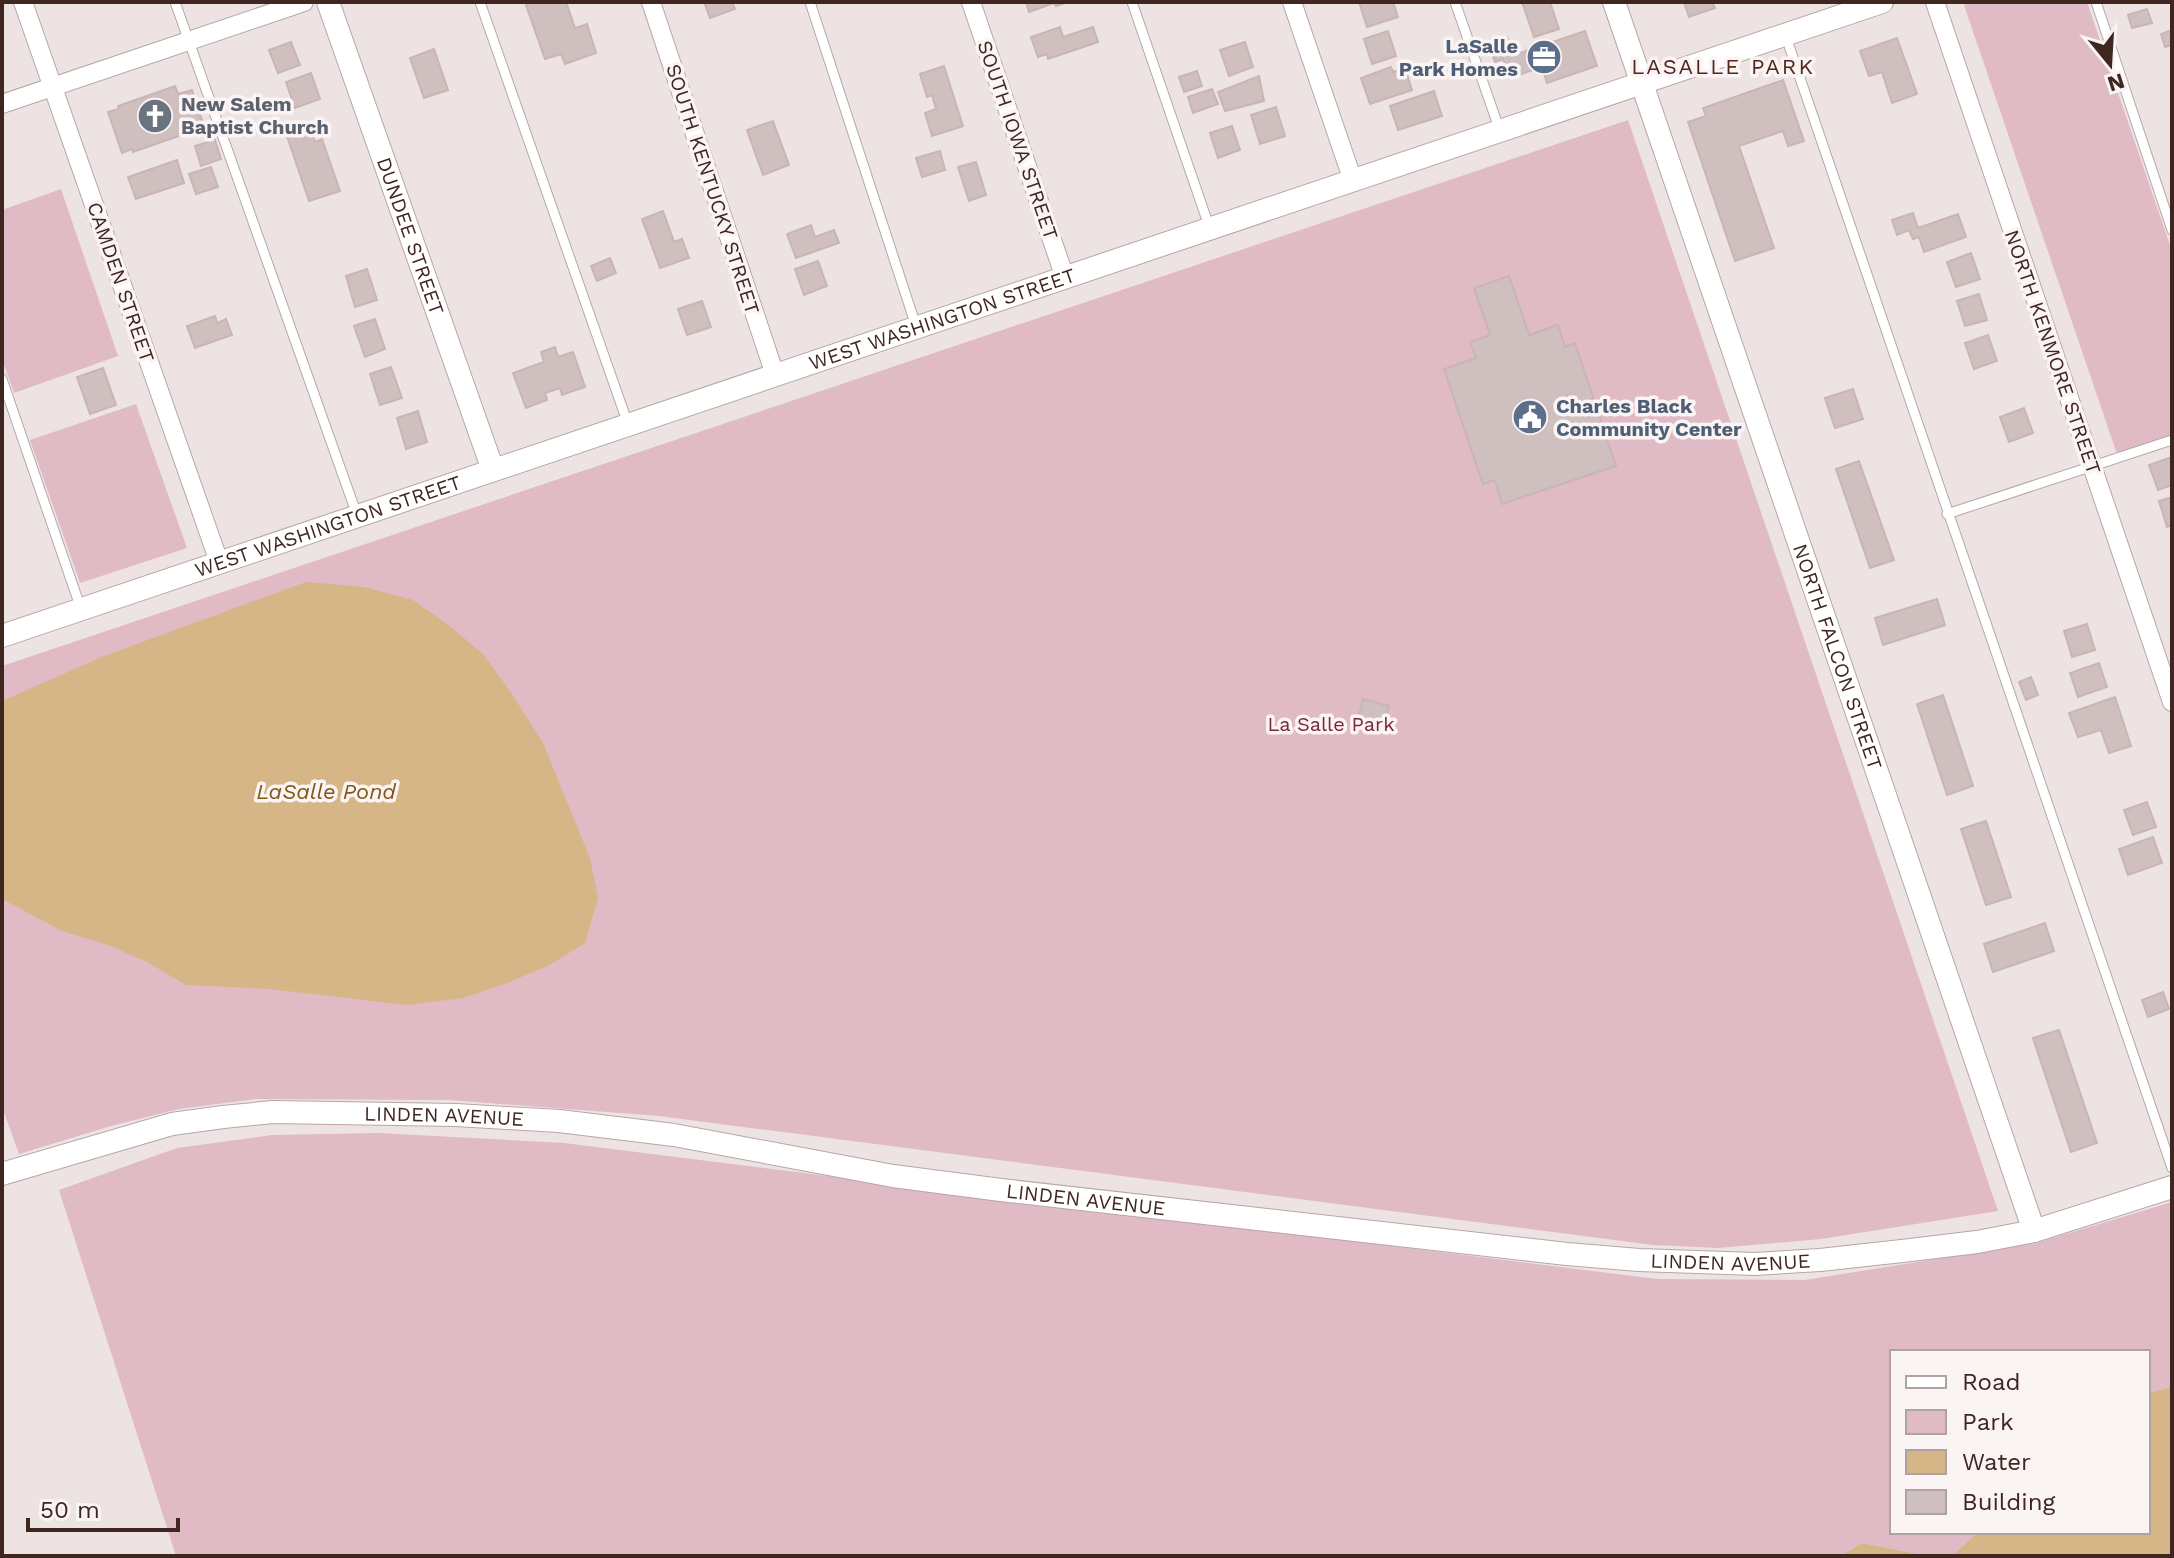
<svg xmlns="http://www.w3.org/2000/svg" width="2174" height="1558" viewBox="0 0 2174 1558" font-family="'Work Sans',sans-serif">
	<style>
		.green { fill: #e0bac5 }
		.water { fill: #d6b687 }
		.building { fill: #cfbfbf; stroke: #c8b5b4; stroke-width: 2 }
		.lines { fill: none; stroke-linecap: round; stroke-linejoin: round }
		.service-casing { stroke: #b6a7a5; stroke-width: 11 }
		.minor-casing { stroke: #b6a7a5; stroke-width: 20 }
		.tertiary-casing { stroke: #b6a7a5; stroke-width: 24 }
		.service { stroke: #fff; stroke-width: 9 }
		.minor { stroke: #fff; stroke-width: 18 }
		.tertiary { stroke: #fff; stroke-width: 22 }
		.labels { text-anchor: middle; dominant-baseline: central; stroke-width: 7; stroke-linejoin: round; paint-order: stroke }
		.service-label { font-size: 20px; font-weight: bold; fill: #4e5e75; stroke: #faf4f4; text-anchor: end }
		.worship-label { font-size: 20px; font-weight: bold; fill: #5b616d; stroke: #faf4f4; text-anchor: start }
		.street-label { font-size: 20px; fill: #402621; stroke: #faf4f4 }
		.park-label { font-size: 20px; fill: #7a2836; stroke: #faf4f4 }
		.neighbourhood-label { font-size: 22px; letter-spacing: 2px; fill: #54261b; stroke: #faf4f4 }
		.water-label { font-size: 22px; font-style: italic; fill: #815717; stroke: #faf4f4 }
	</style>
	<rect width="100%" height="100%" fill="#eee3e3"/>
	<!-- green -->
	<path class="green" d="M1974 2H2087L2172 251V435L2117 454 1964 5Z
		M1628 120 1998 1211 1821 1239 1718 1248 1653 1245 659 1116 449 1100 256 1099 179 1109 111 1126 19 1154 2 1107V666Z
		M61 189 118 356 14 393 2 359V210Z
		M136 404 187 548 80 583 30 440Z
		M379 1133 564 1143 1657 1279 1805 1280 2036 1243 2172 1202V1387L2148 1393V1352H1892V1532H1978L1952 1556H1929L1862 1543 1840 1556H176L59 1190 177 1148 272 1135Z"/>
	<!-- water -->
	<path class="water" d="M306 582 364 587 413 600 451 627 483 654 510 691 543 743 590 858 598 898 585 943 548 966 502 985 463 998 407 1005 269 989 186 985 147 962 108 945 62 931 2 899V701L104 656Z
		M2172 1387V1556H1952L1978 1532H2148V1393Z
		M1862 1543 1929 1556H1840Z"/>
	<!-- building -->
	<path class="building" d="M534 2H566L575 28 587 24 596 53 565 64 561 54 545 59 526 5Z
		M704 2H732L735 9 710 18Z
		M1026 2H1068L1056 6 1054 3 1029 12Z
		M1359 2H1393L1398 17 1367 27Z
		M1522 2H1550L1559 29 1534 37Z
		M1684 2H1712L1715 8 1689 17Z
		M2147 9 2152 23 2132 28 2128 15Z
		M1060 27 1063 37 1093 27 1098 42 1048 59 1047 54 1038 57 1031 37Z
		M2172 30V45L2165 47 2161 34Z
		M1388 31 1396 56 1372 64 1364 39Z
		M1585 31 1597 66 1547 83 1542 67 1509 78 1503 59 1495 62 1488 43 1507 37 1514 55Z
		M1897 38 1917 94 1892 103 1882 72 1869 76 1860 51Z
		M291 42 300 65 278 73 269 50Z
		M1245 42 1253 67 1229 76 1220 50Z
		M434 49 448 90 424 98 410 58Z
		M944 66 963 126 932 136 925 113 936 109 932 95 927 97 920 74Z
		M1391 67 1393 72 1405 68 1412 90 1370 104 1361 78Z
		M1197 71 1202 86 1184 92 1179 77Z
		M311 73 320 99 295 108 286 82Z
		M1259 76 1264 101 1225 111 1218 92Z
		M1783 80 1804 141 1788 146 1783 131 1739 146 1774 248 1735 261 1688 122 1706 116 1703 108Z
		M175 86 178 94 192 90 202 120 188 125 190 132 133 152 132 149 122 153 108 112 119 109 118 106Z
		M1212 89 1218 104 1193 113 1188 97Z
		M1434 91 1442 116 1398 130 1390 106Z
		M1276 107 1285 136 1260 144 1251 115Z
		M773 121 789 165 763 175 747 130Z
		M308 122 315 142 322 139 340 191 309 201 285 130Z
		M1232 126 1240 150 1218 158 1210 133Z
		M215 140 221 159 201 166 195 146Z
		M940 151 945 170 922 177 916 158Z
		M177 160 184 183 136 199 128 177Z
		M976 162 986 195 969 201 958 167Z
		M211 167 218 187 196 194 189 174Z
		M663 211 674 242 682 239 689 258 660 268 642 219Z
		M1913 213 1918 228 1958 214 1966 237 1924 252 1919 237 1913 239 1909 230 1897 235 1892 220Z
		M811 225 815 237 834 230 839 243 796 258 787 234Z
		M1971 253 1980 279 1956 287 1947 262Z
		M610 258 616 273 597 281 591 266Z
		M818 261 827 286 804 295 795 269Z
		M367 269 377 300 355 307 346 276Z
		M1509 276 1529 335 1558 325 1565 347 1575 343 1616 466 1502 504 1495 480 1483 484 1444 369 1476 358 1470 342 1490 335 1474 288Z
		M1979 294 1987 320 1965 326 1957 301Z
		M702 301 711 327 687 335 678 309Z
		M215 316 217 323 226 319 232 335 195 348 187 326Z
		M375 319 385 349 365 357 354 326Z
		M1988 335 1997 361 1974 369 1965 343Z
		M555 347 558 357 573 352 585 387 562 395 560 388 545 393 547 400 526 408 513 373 544 362 541 352Z
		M391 367 402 398 380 405 370 374Z
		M103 368 116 405 90 414 77 377Z
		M1853 389 1863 419 1835 428 1825 398Z
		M2024 408 2033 433 2009 442 2000 417Z
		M418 411 427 442 406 449 397 418Z
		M2172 457V485L2158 490 2149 465Z
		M1859 461 1894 560 1870 568 1836 469Z
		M2172 497V525L2167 527 2159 501Z
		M1937 599 1945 625 1883 645 1875 618Z
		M2087 624 2095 650 2072 657 2064 631Z
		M2099 663 2107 687 2078 697 2070 673Z
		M2031 677 2038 695 2026 700 2019 682Z
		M1943 695 1973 786 1947 795 1917 704Z
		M2115 697 2131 746 2109 753 2101 730 2078 737 2069 713Z
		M1363 699 1389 706 1383 726 1358 719Z
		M2147 802 2156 827 2133 835 2124 810Z
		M1986 821 2011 897 1986 905 1961 829Z
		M2153 837 2162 863 2128 875 2119 849Z
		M2045 923 2054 951 1993 972 1984 944Z
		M2163 992 2169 1009 2148 1017 2142 1000Z
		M2059 1030 2097 1143 2071 1152 2033 1038Z"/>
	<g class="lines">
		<defs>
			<path id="service" d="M175 2 357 515
				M480 2 628 424
				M810 2 916 326
				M1132 2 1210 229
				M1455 2 1500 131
				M2096 2 2172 230
				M1785 34 2172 1168
				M2 379 81 609
				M1947 514 2172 440"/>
			<path id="minor" d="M23 2 219 562
				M651 2 775 375
				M971 2 1065 278
				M1292 2 1353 181
				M1935 2 2172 702
				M2 104 304 2"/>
			<g id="tertiary">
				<path id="s1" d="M328 2 493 470"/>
				<path id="s2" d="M1614 2 2034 1231"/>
				<path id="s3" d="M2 636 1882 2"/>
				<path id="s4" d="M2 1174 172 1124 223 1117 273 1112 456 1115 559 1121 674 1135 893 1176 1001 1190 1567 1254 1639 1260 1755 1264 1820 1260 1902 1251 1977 1242 2034 1231 2172 1187"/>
			</g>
		</defs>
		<!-- service casing -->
		<use href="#service" class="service-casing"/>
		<!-- minor casing -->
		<use href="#minor" class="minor-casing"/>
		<!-- tertiary casing -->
		<use href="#tertiary" class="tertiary-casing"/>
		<!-- service -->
		<use href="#service" class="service"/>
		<!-- minor -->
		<use href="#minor" class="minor"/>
		<!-- tertiary -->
		<use href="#tertiary" class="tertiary"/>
	</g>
	<!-- icons -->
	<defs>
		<symbol id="office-disc" viewBox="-11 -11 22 22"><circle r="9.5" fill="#5c6f8a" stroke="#faf4f4"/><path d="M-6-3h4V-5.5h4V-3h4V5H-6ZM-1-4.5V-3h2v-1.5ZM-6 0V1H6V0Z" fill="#fff"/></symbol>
		<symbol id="church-disc" viewBox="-11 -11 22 22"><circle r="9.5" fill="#6b7280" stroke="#faf4f4"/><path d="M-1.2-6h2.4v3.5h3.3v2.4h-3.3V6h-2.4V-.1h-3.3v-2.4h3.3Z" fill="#fff"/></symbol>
		<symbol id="civic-disc" viewBox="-11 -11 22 22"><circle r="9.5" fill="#5c6f8a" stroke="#faf4f4"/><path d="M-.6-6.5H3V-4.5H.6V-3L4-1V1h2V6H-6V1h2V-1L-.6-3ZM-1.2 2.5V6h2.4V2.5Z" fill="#fff"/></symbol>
	</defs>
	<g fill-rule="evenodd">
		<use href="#office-disc" x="1524" y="37" width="40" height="40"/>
		<use href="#church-disc" x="135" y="96" width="40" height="40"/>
		<use href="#civic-disc" x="1510" y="397" width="40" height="40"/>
	</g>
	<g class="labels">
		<!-- service labels -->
		<g class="service-label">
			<text x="1518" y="46">LaSalle<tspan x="1518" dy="23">Park Homes</tspan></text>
			<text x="1556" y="406" text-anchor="start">Charles Black<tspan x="1556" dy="23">Community Center</tspan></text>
		</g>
		<!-- worship labels -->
		<g class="worship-label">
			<text x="181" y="104">New Salem<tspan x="181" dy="23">Baptist Church</tspan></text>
		</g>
		<!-- street labels -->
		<g class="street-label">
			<text transform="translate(1018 140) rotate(71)">SOUTH IOWA STREET</text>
			<text transform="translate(713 189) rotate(72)">SOUTH KENTUCKY STREET</text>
			<text stroke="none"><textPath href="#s1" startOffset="248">DUNDEE STREET</textPath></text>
			<text transform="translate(121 282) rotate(71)">CAMDEN STREET</text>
			<text stroke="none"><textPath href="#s3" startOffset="992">WEST WASHINGTON STREET</textPath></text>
			<text transform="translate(2053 352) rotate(71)">NORTH KENMORE STREET</text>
			<text stroke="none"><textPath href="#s3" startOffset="344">WEST WASHINGTON STREET</textPath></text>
			<text stroke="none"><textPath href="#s2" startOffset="692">NORTH FALCON STREET</textPath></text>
			<text stroke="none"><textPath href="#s4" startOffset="450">LINDEN AVENUE</textPath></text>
			<text stroke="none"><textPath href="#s4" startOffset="1098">LINDEN AVENUE</textPath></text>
			<text stroke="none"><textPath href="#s4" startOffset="1746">LINDEN AVENUE</textPath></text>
		</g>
		<!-- park labels -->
		<g class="park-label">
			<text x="1331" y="724">La Salle Park</text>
		</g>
		<!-- neighbourhood labels -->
		<g class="neighbourhood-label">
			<text x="1723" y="66">LASALLE PARK</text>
		</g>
		<!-- water labels -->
		<g class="water-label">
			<text x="326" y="791">LaSalle Pond</text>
		</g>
	</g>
	<!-- border -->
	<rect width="2174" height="1558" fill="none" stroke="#402621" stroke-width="8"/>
	<!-- legend -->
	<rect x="1890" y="1350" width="260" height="184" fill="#faf4f4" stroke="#b0a2a0" stroke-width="2"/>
	<rect x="1906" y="1376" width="40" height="12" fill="#ffffff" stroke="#b0a2a0" stroke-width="2"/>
	<text x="1962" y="1390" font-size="24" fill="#402621">Road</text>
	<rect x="1906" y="1410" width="40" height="24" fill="#e0bac5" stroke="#b0a2a0" stroke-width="2"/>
	<text x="1962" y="1430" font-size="24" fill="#402621">Park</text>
	<rect x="1906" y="1450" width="40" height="24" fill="#d6b687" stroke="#b0a2a0" stroke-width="2"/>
	<text x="1962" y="1470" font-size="24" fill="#402621">Water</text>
	<rect x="1906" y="1490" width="40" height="24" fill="#cfbfbf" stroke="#b0a2a0" stroke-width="2"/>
	<text x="1962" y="1510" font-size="24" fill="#402621">Building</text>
	<!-- north arrow -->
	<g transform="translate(2110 64) rotate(162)" stroke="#faf4f4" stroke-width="6" paint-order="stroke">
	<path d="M0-6L14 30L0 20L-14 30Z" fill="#402621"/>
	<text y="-12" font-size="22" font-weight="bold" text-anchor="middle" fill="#402621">N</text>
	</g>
	<!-- scale -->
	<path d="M28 1518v12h150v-12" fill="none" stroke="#402621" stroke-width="4"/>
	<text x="40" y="1518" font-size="24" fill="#402621" stroke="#faf4f4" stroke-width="6" paint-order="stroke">50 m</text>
</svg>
